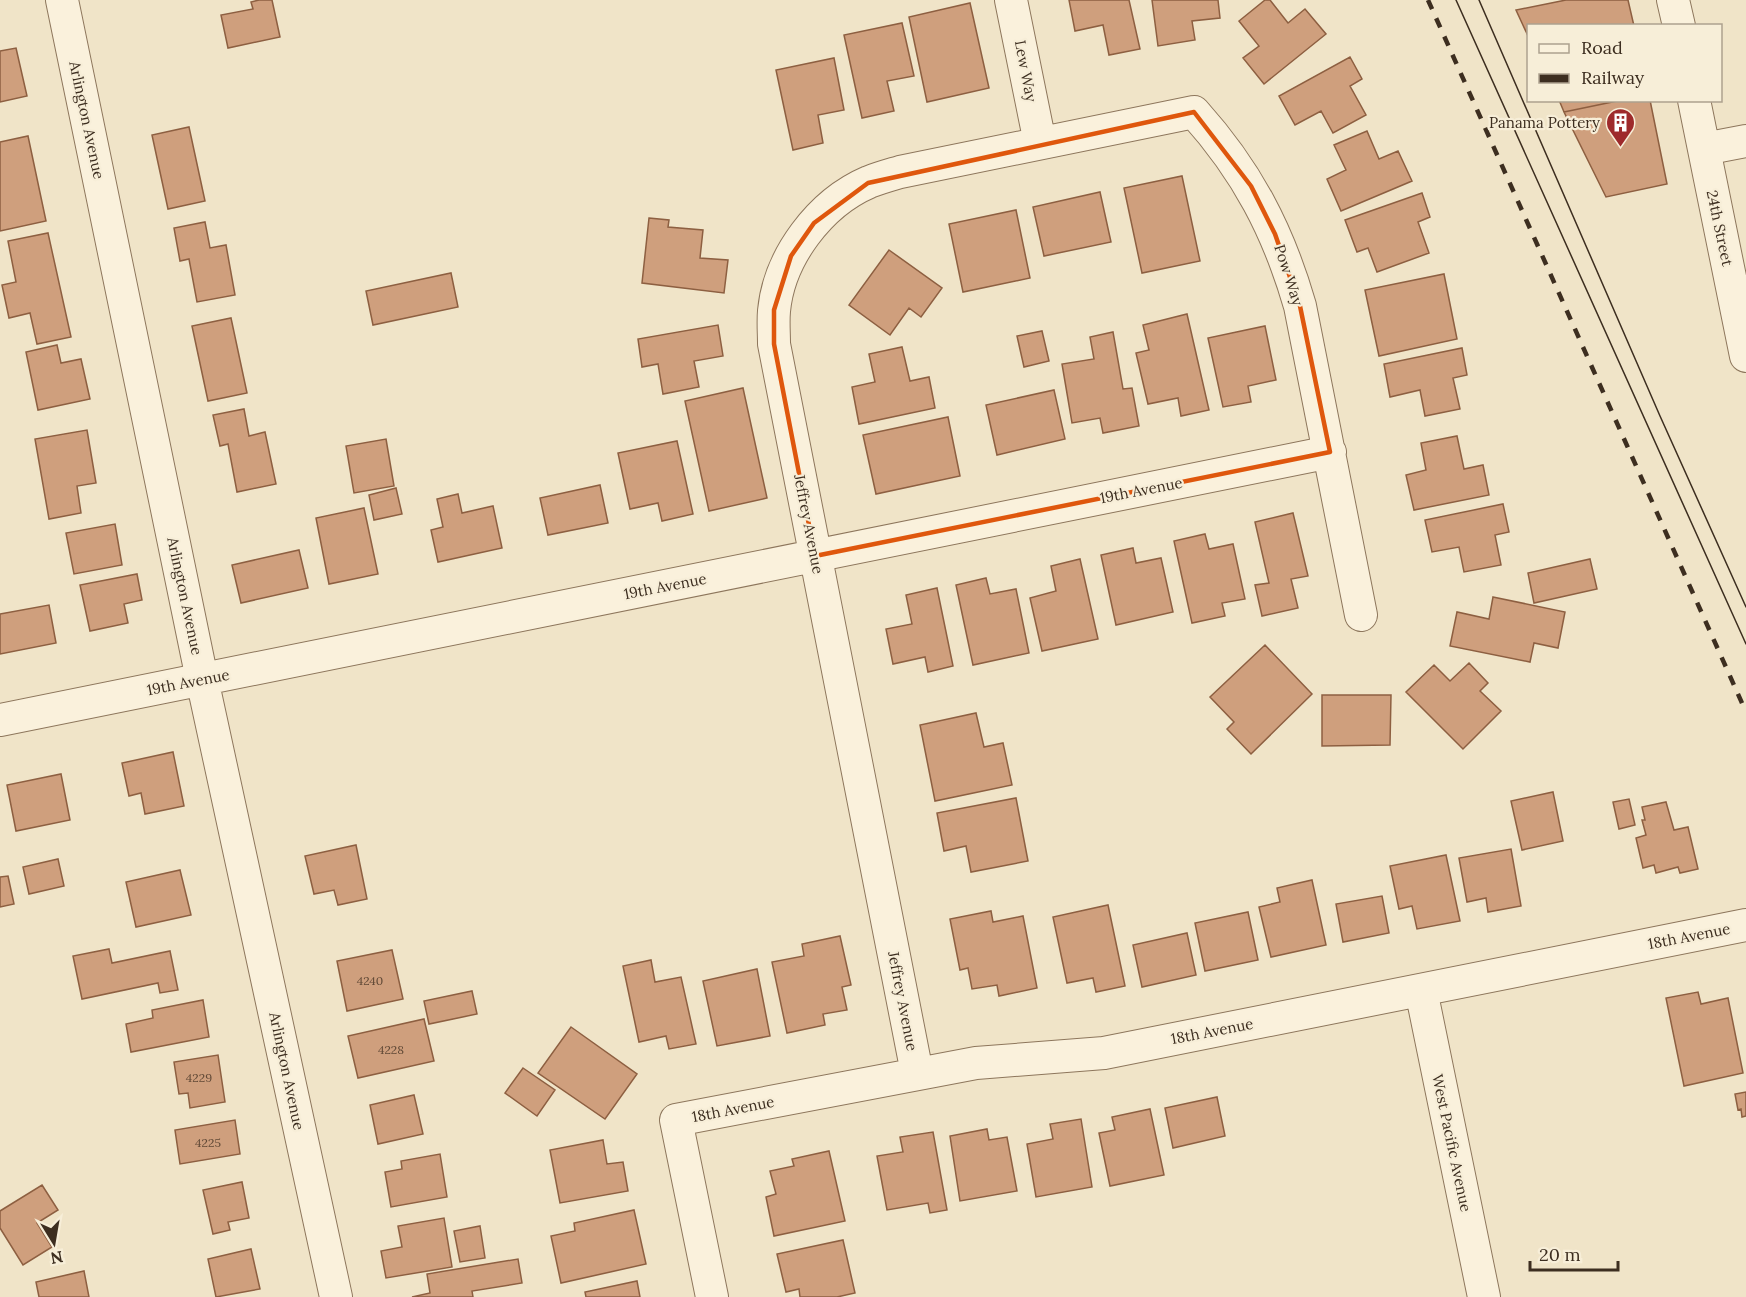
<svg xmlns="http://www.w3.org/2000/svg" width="1746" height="1297" viewBox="0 0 1746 1297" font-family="Lora,serif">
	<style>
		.building { fill: #cf9f7d; stroke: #8d5f41; stroke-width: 1.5 }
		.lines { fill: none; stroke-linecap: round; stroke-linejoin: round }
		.minor-casing { stroke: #8d765c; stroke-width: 34 }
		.minor { stroke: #faf1dc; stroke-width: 32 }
		.tram { stroke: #3d2e20; stroke-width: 1.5 }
		.rail { stroke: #3d2e20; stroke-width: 4.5; stroke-dasharray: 10 10; stroke-linecap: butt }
		.marked { fill: none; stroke: #df570d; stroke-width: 4.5; stroke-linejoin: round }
		.labels { text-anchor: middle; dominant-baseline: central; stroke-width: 4.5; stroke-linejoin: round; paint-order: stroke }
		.number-label { font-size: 12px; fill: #624a37 }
		.street-label { font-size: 15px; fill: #3d2e20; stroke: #f7eed8 }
		.poi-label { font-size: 15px; fill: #3d2e20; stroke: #f7eed8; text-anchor: end }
	</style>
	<rect width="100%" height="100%" fill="#f0e4c8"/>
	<!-- building -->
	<path class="building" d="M259 0H272L280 37 228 48 221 15 253 9 251 2Z
		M1069 0H1129L1140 49 1109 55 1103 25 1075 31Z
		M1152 0H1218L1220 18 1192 21 1195 40 1158 46Z
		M1265 0H1270L1288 23 1305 9 1326 34 1264 84 1243 58 1259 46 1239 21Z
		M1566 0H1628L1634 26H1528V36L1516 10Z
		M970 3 989 88 927 102 909 17Z
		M902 23 914 76 887 81 894 111 862 118 844 35Z
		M16 48 27 96 0 102V51Z
		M1350 57 1362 79 1350 86 1366 115 1333 133 1321 111 1295 125 1279 96Z
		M834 58 844 110 818 115 823 143 793 150 776 70Z
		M1559 100H1622L1564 112Z
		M1622 100H1650L1667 184 1606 197 1564 112Z
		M189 127 205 201 168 209 152 135Z
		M1367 131 1379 159 1398 151 1412 181 1341 211 1327 179 1346 170 1334 145Z
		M28 136 46 221 0 231V142Z
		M1182 176 1200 261 1142 273 1124 188Z
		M1100 192 1111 242 1044 256 1033 207Z
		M1422 193 1430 217 1418 222 1429 253 1377 272 1368 248 1357 252 1345 220Z
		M1016 210 1030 278 963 292 949 224Z
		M649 218 669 220 668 227 703 230 700 258 728 260 724 293 642 283Z
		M205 222 210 248 226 245 235 295 197 302 189 259 180 261 174 228Z
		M48 233 71 337 37 344 30 313 9 318 2 285 16 282 8 241Z
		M889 250 942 288 921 317 909 308 890 335 849 305Z
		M451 273 458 307 373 325 366 291Z
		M1444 274 1457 339 1379 356 1365 290Z
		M1187 314 1209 410 1181 416 1178 398 1148 404 1136 353 1149 350 1143 325Z
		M231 318 247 393 208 401 192 326Z
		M718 325 723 356 694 361 699 387 663 394 658 364 642 367 638 339Z
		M1265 326 1276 380 1248 386 1251 402 1223 407 1208 338Z
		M1042 331 1049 361 1024 367 1017 336Z
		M1113 332 1123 389 1132 388 1139 426 1103 433 1100 418 1072 423 1062 364 1094 359 1090 337Z
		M57 345 61 363 81 359 90 399 38 410 26 352Z
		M902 347 910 381 929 377 935 408 859 424 852 387 875 382 869 354Z
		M1462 348 1467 375 1453 378 1460 409 1425 416 1420 390 1390 397 1384 364Z
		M743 388 767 498 709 511 685 401Z
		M1054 390 1065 439 997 455 986 405Z
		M244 409 249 436 265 432 276 484 237 492 228 444 220 446 213 415Z
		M948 417 960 476 876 494 863 435Z
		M87 430 96 483 77 486 81 513 49 519 35 439Z
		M1457 436 1464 469 1483 465 1489 495 1414 510 1406 475 1426 470 1421 443Z
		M386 439 394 486 354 493 346 446Z
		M677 441 693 514 662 521 658 503 630 509 618 453Z
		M600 485 608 523 548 535 540 498Z
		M396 488 402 514 374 520 369 495Z
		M458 494 462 513 493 506 502 548 438 562 431 530 443 527 437 499Z
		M1503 504 1509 532 1495 535 1501 565 1464 572 1459 547 1432 552 1425 520Z
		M364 508 378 574 329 584 316 518Z
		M1293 513 1308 576 1291 579 1298 608 1262 616 1255 585 1269 583 1255 522Z
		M115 524 122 565 74 574 66 533Z
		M1205 534 1209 549 1233 544 1245 599 1222 603 1225 616 1192 623 1174 541Z
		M1133 548 1136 563 1161 558 1173 612 1116 625 1101 555Z
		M299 550 308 588 241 603 232 565Z
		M1080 559 1098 639 1042 651 1030 598 1056 591 1051 566Z
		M1590 559 1597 589 1534 603 1528 573Z
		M137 574 142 600 124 604 128 623 90 631 80 585Z
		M986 578 990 594 1016 589 1029 653 973 665 956 585Z
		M937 588 953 666 928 672 925 657 893 664 886 629 912 624 906 595Z
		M1493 597 1565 612 1558 648 1534 643 1530 662 1450 646 1457 612 1489 619Z
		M49 605 56 643 0 654V614Z
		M1265 645 1312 694 1251 754 1227 729 1234 722 1210 697Z
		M1469 663 1488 683 1480 691 1501 711 1463 749 1406 692 1434 665 1450 681Z
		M1322 695H1391L1390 745 1322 746Z
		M976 713 984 747 1003 743 1012 785 935 801 920 725Z
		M173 752 184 806 145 814 141 793 129 796 122 763Z
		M61 774 70 820 16 831 7 785Z
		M1553 792 1563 841 1522 850 1511 801Z
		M1016 798 1028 861 971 872 966 846 944 851 937 813Z
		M1629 799 1635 825 1619 829 1613 802Z
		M1666 802 1674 830 1688 827 1698 869 1680 873 1678 867 1656 873 1654 865 1643 868 1636 838 1646 835 1642 820H1645L1642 807Z
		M356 845 367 899 338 905 334 890 314 894 305 856Z
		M1511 849 1521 906 1488 912 1486 898 1467 902 1459 858Z
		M1446 855 1460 921 1417 929 1412 906 1399 909 1390 866Z
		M58 859 64 886 29 894 23 867Z
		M180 870 191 915 136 927 126 882Z
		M8 876 14 904 0 907V877Z
		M1312 880 1326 945 1271 957 1259 907 1280 902 1277 888Z
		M1382 896 1389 933 1343 942 1336 904Z
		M1108 905 1125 986 1096 992 1093 978 1067 983 1053 917Z
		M991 911 993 922 1023 916 1037 988 999 996 997 985 972 989 968 968 960 970 950 919Z
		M1248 912 1258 960 1205 971 1195 923Z
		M1187 933 1196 975 1142 987 1133 945Z
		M840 936 851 985 842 987 847 1010 823 1014 825 1025 787 1033 772 962 804 956 802 944Z
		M109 949 112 963 170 951 178 990 160 993 158 983 82 999 73 956Z
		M392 950 403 999 347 1011 337 961Z
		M651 960 655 982 681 977 696 1044 669 1049 666 1036 639 1042 623 966Z
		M757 969 770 1036 717 1046 703 981Z
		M472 991 477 1014 429 1024 424 1001Z
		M1698 992 1701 1004 1728 998 1743 1073 1684 1086 1666 998Z
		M203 1000 209 1037 131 1052 126 1024 153 1018 152 1010Z
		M424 1019 434 1061 358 1078 348 1036Z
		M571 1027 637 1074 605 1119 538 1073Z
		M218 1055 225 1102 190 1108 188 1093 179 1094 174 1062Z
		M523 1068 555 1090 537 1116 505 1093Z
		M1746 1092V1116L1742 1117 1741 1109 1738 1110 1735 1094Z
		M414 1095 423 1134 378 1144 370 1105Z
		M1217 1097 1225 1136 1173 1148 1165 1108Z
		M1150 1109 1164 1175 1110 1186 1099 1133 1115 1130 1112 1117Z
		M1081 1119 1092 1187 1036 1197 1027 1144 1053 1139 1050 1124Z
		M235 1120 240 1154 180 1164 175 1130Z
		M987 1129 989 1140 1007 1137 1017 1191 960 1201 950 1136Z
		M933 1132 947 1210 930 1213 928 1203 887 1210 877 1156 903 1152 900 1137Z
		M603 1140 607 1164 623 1162 628 1191 560 1203 550 1150Z
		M829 1151 845 1221 774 1236 766 1197 776 1194 770 1171 794 1166 792 1159Z
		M440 1154 447 1197 391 1207 385 1172 402 1169 401 1161Z
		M242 1182 249 1218 228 1222 230 1230 213 1234 203 1190Z
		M42 1185 58 1210 37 1223 52 1247 23 1265 0 1228V1211Z
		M634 1210 646 1264 561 1283 551 1236 575 1231 574 1223Z
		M444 1218 452 1267 386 1278 381 1251 402 1247 398 1226Z
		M480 1226 485 1258 460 1262 454 1231Z
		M843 1240 855 1293 837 1297H800L799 1289 786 1292 777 1254Z
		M251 1249 260 1289 216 1297 208 1259Z
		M518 1259 522 1283 472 1291 473 1297H412L430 1293 427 1274Z
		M84 1271 89 1297H39L36 1282Z
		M637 1281 640 1297H586L585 1292Z"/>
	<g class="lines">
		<defs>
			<path id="minor" d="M62 0 202 679 336 1297
				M1011 0 1040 143
				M1673 0 1679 26
				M1694 100 1746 356
				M1704 149 1746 141
				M0 720 1330 452
				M1421 990 1484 1297
				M917 1073 774 344C774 333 773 322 774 311 779 257 820 203 869 182 879 178 890 175 900 172L1194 112C1247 171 1278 230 1300 306L1361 615
				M712 1297 676 1120 976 1063 1104 1053 1746 925"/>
		</defs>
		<!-- minor casing -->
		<use href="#minor" class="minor-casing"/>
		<!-- minor -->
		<use href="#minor" class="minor"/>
		<!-- tram -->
		<path class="tram" d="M1456 0 1746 644
			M1479 0 1660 416 1746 607"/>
		<!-- rail -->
		<path class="rail" d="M1428 0 1746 712"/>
	</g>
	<!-- marked area -->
	<path class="marked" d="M1194 112 1251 186 1275 234 1300 306 1330 452 815 556 774 344V310L791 256 814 223 868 183Z"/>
	<!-- icons -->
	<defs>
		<symbol id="building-pin" viewBox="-11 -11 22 30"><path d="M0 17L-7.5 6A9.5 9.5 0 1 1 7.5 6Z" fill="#9e2a2b" stroke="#f7eed8"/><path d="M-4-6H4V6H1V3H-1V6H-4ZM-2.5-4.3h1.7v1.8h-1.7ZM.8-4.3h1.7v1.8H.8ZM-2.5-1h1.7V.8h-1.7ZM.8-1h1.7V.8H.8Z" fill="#fff"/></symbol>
	</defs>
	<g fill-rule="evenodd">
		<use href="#building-pin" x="1604" y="106" width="33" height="45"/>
	</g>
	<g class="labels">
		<!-- number labels -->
		<g class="number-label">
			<text x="370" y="980">4240</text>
			<text x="391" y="1049">4228</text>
			<text x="199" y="1077">4229</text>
			<text x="208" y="1142">4225</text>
		</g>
		<!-- street labels -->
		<g class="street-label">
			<text transform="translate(1026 71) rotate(79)">Lew Way</text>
			<text transform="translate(87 120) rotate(78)">Arlington Avenue</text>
			<text transform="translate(1720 228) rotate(78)">24th Street</text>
			<text transform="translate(1289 275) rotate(72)">Pow Way</text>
			<text transform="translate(1141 490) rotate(-11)">19th Avenue</text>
			<text transform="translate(809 524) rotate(79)">Jeffrey Avenue</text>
			<text transform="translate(665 586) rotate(-11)">19th Avenue</text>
			<text transform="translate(185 596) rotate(78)">Arlington Avenue</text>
			<text transform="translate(188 682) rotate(-11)">19th Avenue</text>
			<text transform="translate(1689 936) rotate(-11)">18th Avenue</text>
			<text transform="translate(903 1001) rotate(79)">Jeffrey Avenue</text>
			<text transform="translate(1212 1031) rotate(-11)">18th Avenue</text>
			<text transform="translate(287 1071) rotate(78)">Arlington Avenue</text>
			<text transform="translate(733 1109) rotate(-11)">18th Avenue</text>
			<text transform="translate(1452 1143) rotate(78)">West Pacific Avenue</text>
		</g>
		<!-- poi labels -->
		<g class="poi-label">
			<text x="1600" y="122">Panama Pottery</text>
		</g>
	</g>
	<!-- legend -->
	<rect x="1527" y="24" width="195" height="78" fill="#f7eed8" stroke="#ada18e" stroke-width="1.5"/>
	<rect x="1539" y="44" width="30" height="9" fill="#faf1dc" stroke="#ada18e" stroke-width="1.5"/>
	<text x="1581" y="54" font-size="18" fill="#3d2e20">Road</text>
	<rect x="1539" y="74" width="30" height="9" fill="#3d2e20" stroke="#ada18e" stroke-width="1.5"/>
	<text x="1581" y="84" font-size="18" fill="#3d2e20">Railway</text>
	<!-- north arrow -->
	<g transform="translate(54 1243) rotate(169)" stroke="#f7eed8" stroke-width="4.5" paint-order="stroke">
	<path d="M0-4.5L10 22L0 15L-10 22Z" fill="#3d2e20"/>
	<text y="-9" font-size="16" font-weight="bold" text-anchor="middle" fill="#3d2e20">N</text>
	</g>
	<!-- scale -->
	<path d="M1530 1261v9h88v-9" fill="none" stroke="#3d2e20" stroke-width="3"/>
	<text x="1539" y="1261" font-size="18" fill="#3d2e20" stroke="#f7eed8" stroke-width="4.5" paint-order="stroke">20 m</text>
</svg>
